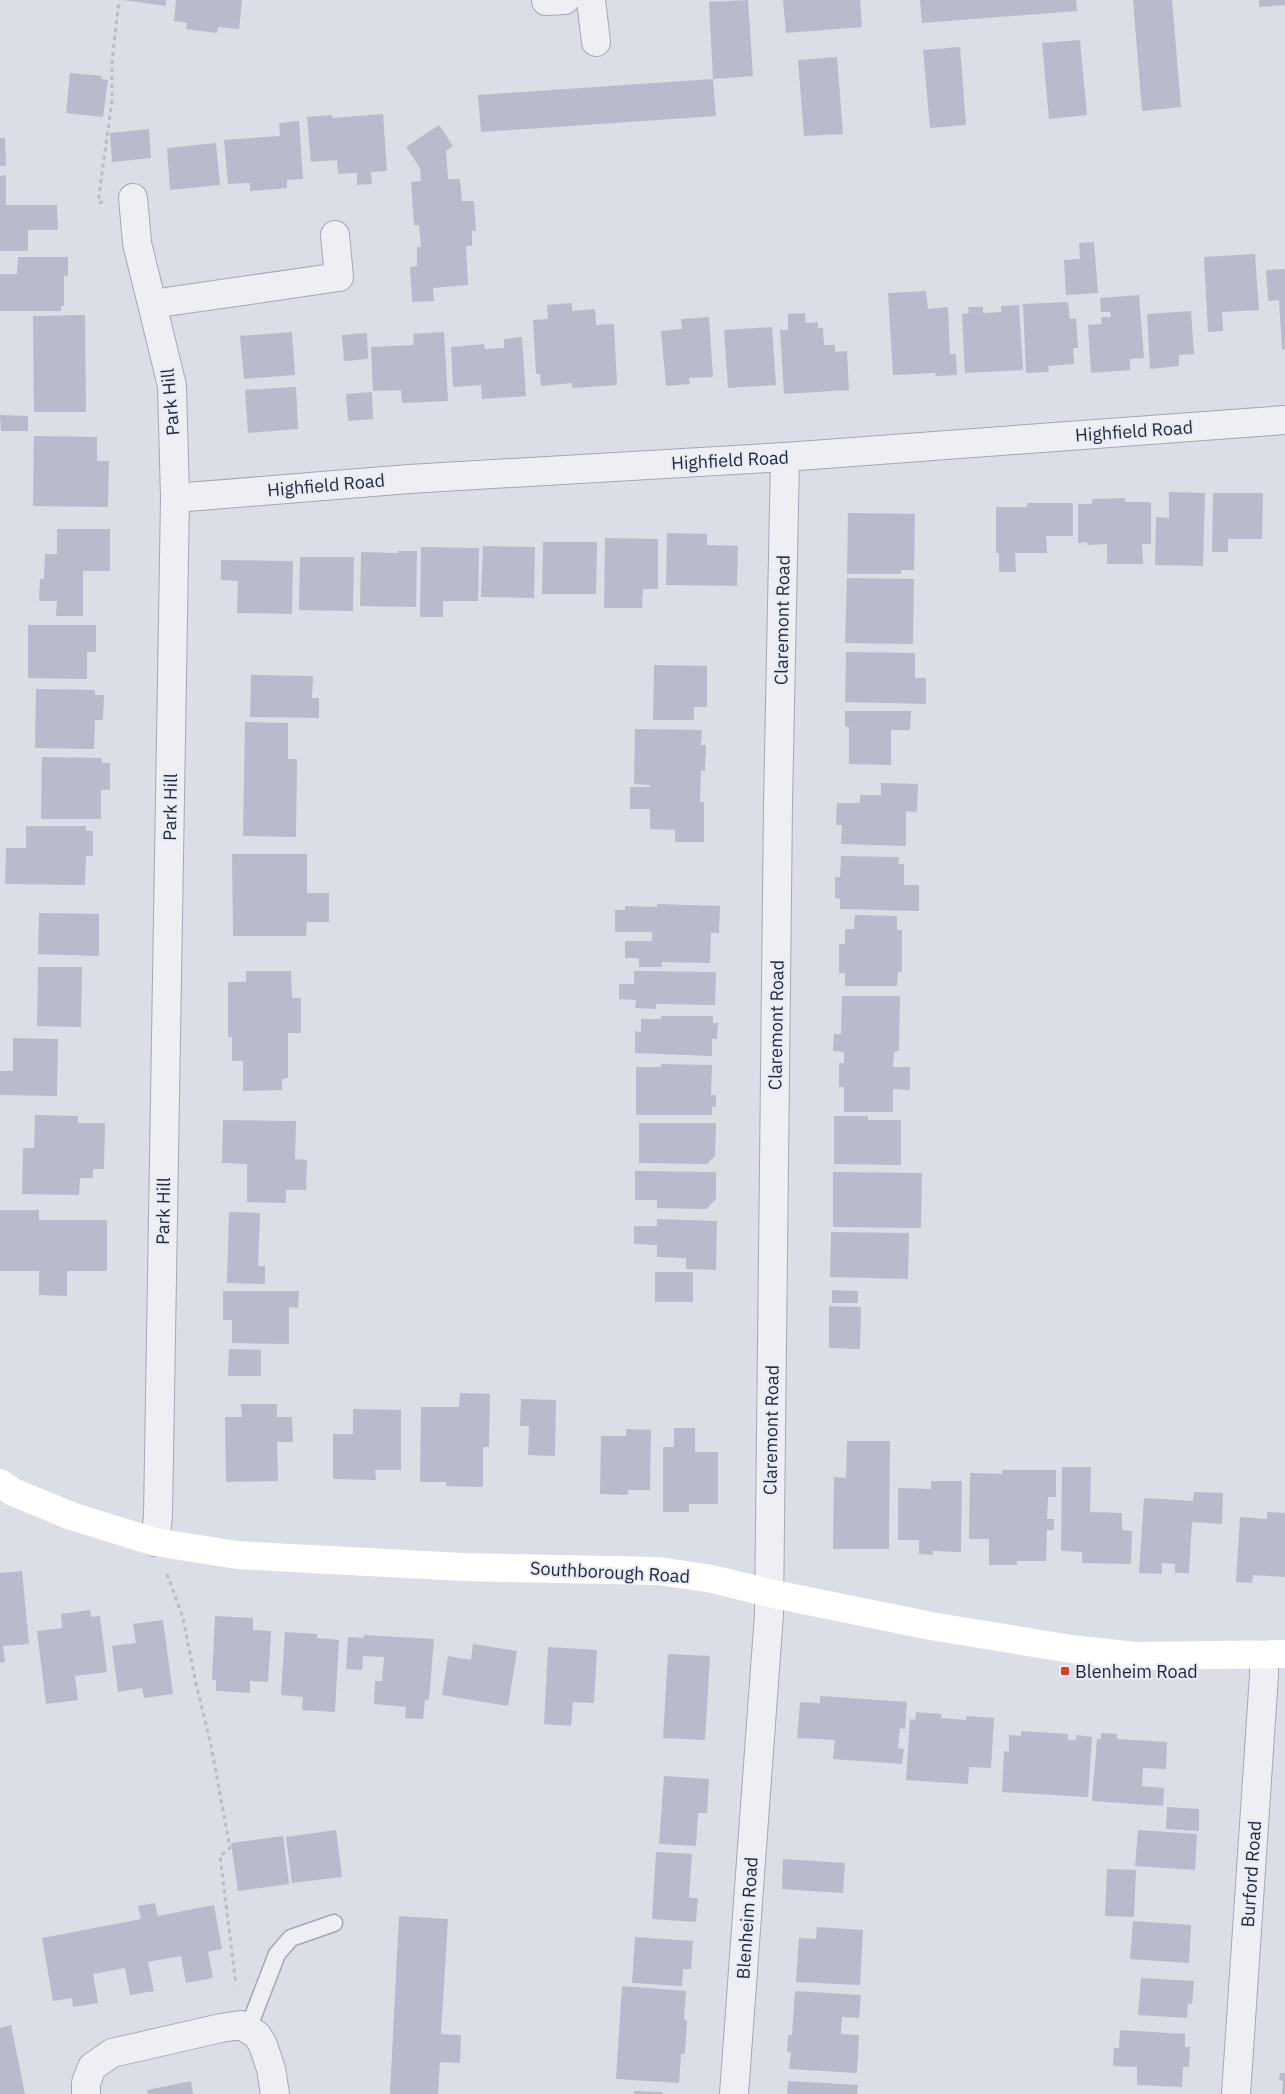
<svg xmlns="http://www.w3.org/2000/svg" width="1285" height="2094" viewBox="0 0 1285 2094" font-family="'IBM Plex Sans',sans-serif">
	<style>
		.building { fill: #b8bbcb }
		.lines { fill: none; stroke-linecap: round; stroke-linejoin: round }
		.lane-casing { stroke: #a4a7b5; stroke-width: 19 }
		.street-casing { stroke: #a4a7b5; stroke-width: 30 }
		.path { stroke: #b9bbc6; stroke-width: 3; stroke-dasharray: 4 4; stroke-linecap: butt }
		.lane { stroke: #eeeff5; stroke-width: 16 }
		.street { stroke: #eeeff5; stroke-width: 28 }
		.secondary { stroke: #fff; stroke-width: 28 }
		.poi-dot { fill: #dc3c30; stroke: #eaecf5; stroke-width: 2 }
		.labels { text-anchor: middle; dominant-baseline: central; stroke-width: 4; stroke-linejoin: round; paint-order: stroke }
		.street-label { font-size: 18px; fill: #24283f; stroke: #eaecf5 }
		.poi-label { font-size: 18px; fill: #24283f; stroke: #eaecf5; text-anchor: start }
	</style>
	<rect width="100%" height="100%" fill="#dbdde7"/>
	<!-- building -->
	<path class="building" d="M123 0H166V6Z
		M176 0H242L239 29 218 27 217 33 186 29 187 23 174 21Z
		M748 0 753 76 713 79 716 116 481 132 478 95 713 79 709 2Z
		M783 0H860L862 27 786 33Z
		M920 0H1076L1077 11 922 23Z
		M1133 0H1172L1181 107 1142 111Z
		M1259 0H1285V5L1259 7Z
		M1080 40 1087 115 1049 119 1042 43Z
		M960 47 966 125 930 128 923 50Z
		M837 57 843 134 804 136 798 60Z
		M70 73 102 76 101 79 108 80 103 117 66 113Z
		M383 114 387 171 371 172 372 184 357 185V173L338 174 337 160 311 162 307 117 332 115V118Z
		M299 121 303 179 287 180V188L250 191V183L228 184 224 140 280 136 279 123Z
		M439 125 453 146 446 151 448 179H460L462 201H474L476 231H472V246H466L468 285 433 288 434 301 412 302 410 267 417 266V247H421L419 225H414L411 182 421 181 420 168 406 147Z
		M149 129 151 158 112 162 110 133Z
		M0 138H5L6 166H0Z
		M216 143 220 185 170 190 167 148Z
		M6 175V205H57L58 230H28V251H0V176Z
		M1094 242 1098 293 1066 295 1064 260 1080 259 1079 243Z
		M1255 254 1259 310 1222 312 1223 331 1208 332 1204 257Z
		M18 257H68V276H64V306H61V311H0V274H17Z
		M1285 269V349L1282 350 1279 300 1268 301 1266 270Z
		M926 291 928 309 948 307 950 354H956L957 375 935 376 936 373 893 375 888 293Z
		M1139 295 1144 358 1130 359V370L1091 373 1088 325 1102 324 1101 317H1111L1110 312H1101L1100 298Z
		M1068 302 1070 319 1076 318 1078 348H1073L1074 364 1048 366 1049 372 1026 373 1023 304Z
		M572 303V311L595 309 596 325 614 324 617 385 572 388V383L541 386 540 374H536L533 320 548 319 547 305Z
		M1019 305 1023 370 965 373 962 314 969 313 968 307H983V313L1001 312V306Z
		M1191 311 1194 354 1179 355V366L1150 369 1147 314Z
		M805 313 806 323 818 322V328H823L824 345H835V352L847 351 849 390 784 394 780 330H788V314Z
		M85 315 86 412H34L33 316Z
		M709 317 713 377 689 378 690 384 666 386 661 331 682 329 681 319Z
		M772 327 776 385 728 388 724 330Z
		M292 332 295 375 244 379 240 336Z
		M444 332 448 401 402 403 401 390 373 391 371 347 414 345 413 334Z
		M367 333 368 359 344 361 342 335Z
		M522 337 526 396 482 399 481 385 453 387 451 347 484 344 485 349 504 348V339Z
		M296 387 298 429 248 433 245 390Z
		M372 392 373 419 348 421 346 394Z
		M0 415 28 416V431H1Z
		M34 436 97 437V461H109L108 507 33 506Z
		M1169 492 1205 493 1203 566 1155 565 1156 517 1169 518Z
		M1213 493H1263L1262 539H1228V552H1212Z
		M1125 498V502H1151V544H1142L1143 564H1107V544L1087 545V542L1078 543V504H1092V499Z
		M1027 503H1073V536H1046L1047 553H1015L1016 572H999V553H996V507H1027Z
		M848 513 915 514 914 570H901V574H847Z
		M57 529H110V571H83V616H56L57 601H39L40 579H44L45 554H57Z
		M667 533 707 534V545L738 546 737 586 666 585Z
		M605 538 658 539V589H643L642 608H604Z
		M543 542H597L596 594H542Z
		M483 546 535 547 534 598 481 597Z
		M421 547 479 548 478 601H443V617H420Z
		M398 551H417L416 607 360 606 361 552 398 553Z
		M300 557H354L353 611 299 610Z
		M221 560 293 561 292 614 237 613 238 581 221 580Z
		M847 578 914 579 913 644 845 643Z
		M28 625H96V652H87V679L28 678Z
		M846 652 915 653V678H926V704L845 702Z
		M654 665 707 666V707H694V720H653Z
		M251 675 313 676 312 698H319V718L250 717Z
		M36 689 95 690V695H104L103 720H95L94 749 35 748Z
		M845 711H911L910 730H891V765L849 764V727H845Z
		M245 722 288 723V759H297L296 837 243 836Z
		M635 729 702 730 701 745H706L705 771 701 770 700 802H704V842H675V830L650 829V809H630V787H650V785L634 784Z
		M42 757 102 758V763H110V790H101V819H41Z
		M881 783 918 784 917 812 906 811V846L841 844 842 825H836L837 803H860V795H881Z
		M26 826H86V831H93V856H86L85 885 5 884 6 848H26Z
		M232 854H307V893H329V922H307L306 936H233Z
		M841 856 899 857 898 864H904V885H919V911L840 909V899L835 898V877H840Z
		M657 904 720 906 719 933H711L710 963 662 962V967H639V958H625V941H652V932H615V910H625V906L657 907Z
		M39 913 99 914V956L38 954Z
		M855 915 897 916V930H902V972H898L897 986H845V973H839V944H845V929H854Z
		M38 967H82L81 1027 37 1026Z
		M246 971H291L292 998H301V1033H288V1078L282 1079V1090L243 1091V1061H232V1037H228V982H246Z
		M634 971 716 972 715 1005 656 1004V1009L635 1008 636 1000 619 999V984H634Z
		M842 996H900L899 1051 894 1052 893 1067H910V1090L893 1089V1112H844V1087H839V1063H844V1052L833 1051 834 1034H841Z
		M661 1016H713V1023H718L717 1039H712V1056L635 1053V1031L641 1032V1019H661Z
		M13 1038 58 1039 57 1096 0 1095V1071H13Z
		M661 1064 712 1065 711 1095H716V1107H712V1115H636V1067H661Z
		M35 1115 78 1116V1123H105L104 1169H93V1178H80L79 1195 22 1194 23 1148H34Z
		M834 1116H868V1120H901V1165L834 1164Z
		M223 1120 296 1121 295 1159 307 1160 306 1190H286V1203L247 1202V1164L222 1163Z
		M639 1123H716L715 1156 707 1164 639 1163Z
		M635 1171 716 1172V1199L706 1209 657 1208V1200H635Z
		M833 1172 922 1173 921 1228 833 1227Z
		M0 1210H39V1220H107V1271H67V1296L39 1295V1271H0Z
		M229 1212 260 1213 258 1266H265V1284L227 1283Z
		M657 1219 717 1221 716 1270 686 1269V1258L657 1257V1245L634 1244V1226H657Z
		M831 1232 909 1233 908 1279 830 1277Z
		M655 1272H693V1302H655Z
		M832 1290 858 1291V1303H832Z
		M223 1291H299L298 1308 289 1307V1344L232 1343V1320H223Z
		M829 1306 861 1307 860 1349 829 1348Z
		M229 1349 261 1350V1376H228Z
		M460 1393 490 1394 489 1447H483V1487L446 1486V1482H420L421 1407H459Z
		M521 1399 556 1400 555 1456 528 1455 529 1426H520Z
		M241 1404H277V1417H292L293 1442H277L278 1481 226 1482 225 1417H242Z
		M353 1409 401 1410V1470H375L376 1480 333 1479V1434H353Z
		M674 1428H695V1452H718V1504H689V1512H663V1447H674Z
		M626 1429 651 1430 650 1490H628V1495L600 1494 601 1436H626Z
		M847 1441H890L889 1549H833L834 1477 846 1478Z
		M1062 1467H1091L1090 1512 1122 1513V1530L1132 1531 1131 1564 1082 1563V1552L1061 1551Z
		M1002 1470H1056V1497H1048L1047 1519H1054V1530H1047L1046 1561H1017V1565H989V1539H969L970 1473 1002 1474Z
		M931 1481H962L961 1552 933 1551V1555L919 1554V1540H898V1488L931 1489Z
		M1194 1492 1223 1493 1222 1524 1192 1522 1189 1573H1175V1564L1162 1563V1574L1139 1573 1144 1498 1193 1501Z
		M1267 1512 1285 1513V1577L1253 1575 1252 1583 1236 1582 1240 1517 1267 1519Z
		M22 1571 29 1644 3 1646 5 1662 0 1663V1573Z
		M90 1610 91 1617 100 1616 107 1672 75 1676 78 1700 46 1704 37 1631 62 1628 61 1614Z
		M215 1616 253 1618V1630L271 1631 268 1682 250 1681V1693L216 1691V1680H212Z
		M163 1620 173 1694 144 1698 142 1688 118 1692 112 1646 136 1643 133 1624Z
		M285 1632 317 1634V1638L339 1640 335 1712 302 1710 303 1697 281 1695Z
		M364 1635 434 1639 429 1700H425L423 1719 405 1718 406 1707 374 1704 375 1681H382L384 1657 363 1656 362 1670 346 1669 348 1637 364 1638Z
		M473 1644 517 1651 508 1706 442 1695 448 1656 471 1660Z
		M548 1647 597 1650 594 1703 573 1702 571 1726 544 1724Z
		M668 1654 710 1656 705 1740 663 1738Z
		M820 1696 907 1702 905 1729 900 1728 898 1748 904 1749 902 1764 833 1759 835 1740 797 1738 800 1702 820 1703Z
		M916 1712 941 1714V1718L966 1720V1716L994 1718 991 1768 969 1767 968 1784 906 1780 910 1719 915 1720Z
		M1021 1731 1068 1734V1740H1076V1735L1092 1737 1088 1797 1002 1792 1004 1751 1009 1752V1735L1021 1736Z
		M1101 1733 1117 1734V1739L1167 1742 1166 1769 1143 1768 1142 1786 1164 1788 1163 1806 1092 1801 1097 1739H1101Z
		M664 1776 709 1779 707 1813H698L696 1846 659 1844Z
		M1167 1807 1199 1809V1831L1166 1829Z
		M336 1830 342 1877 292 1883 286 1837Z
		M1138 1830 1197 1834 1195 1870 1135 1866Z
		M283 1836 289 1884 238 1891 231 1843Z
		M656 1852 692 1854 689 1898H698L696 1922 652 1919Z
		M783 1859 845 1863 843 1893 782 1889Z
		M1107 1869 1136 1870 1134 1917 1105 1916Z
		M155 1903 158 1916 214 1905 222 1949 208 1952 213 1978 186 1983 181 1956 148 1962 154 1991 130 1995 125 1968 93 1974 98 2003 73 2007 72 1998 53 2001 42 1938 141 1919 138 1906Z
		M399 1916 448 1919 441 2034 461 2035 460 2063 440 2062 438 2094H390Z
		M1133 1921 1191 1925 1189 1963 1130 1959Z
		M817 1927 863 1930 860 1985 796 1982 799 1938 816 1939Z
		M635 1937 693 1941 691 1969H683L682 1986 632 1983Z
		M1141 1978 1194 1981 1192 2004 1188 2003 1187 2018 1138 2015Z
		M622 1986 686 1991 684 2019 687 2020 685 2054H681L679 2083 616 2079Z
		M795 1991 861 1995 859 2018 842 2017 841 2034 859 2035 857 2073 789 2069 791 2052H787L788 2035H792Z
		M11 2025 25 2094H0V2028Z
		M1120 2030 1185 2034V2047H1190L1189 2067H1183L1182 2087 1137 2085V2067L1113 2066 1114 2048H1119Z
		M1280 2073H1285V2094H1282L1283 2081 1279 2080Z
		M191 2081 193 2094H148L147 2090Z
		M788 2081 858 2085 857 2094H787Z
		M634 2091 662 2092V2094H634Z"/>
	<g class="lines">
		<defs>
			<path id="lane" d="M248 2029 277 1954 291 1938 334 1923"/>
			<path id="street" d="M591 0 596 42
				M546 1 565 0
				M133 198 137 243 152 304
				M175 498 409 479 785 457 1285 420
				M155 1542 158 1516 175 498 172 386 152 304 339 277 335 235
				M86 2094V2083L92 2067 112 2053 221 2028 241 2025 257 2035 263 2045 271 2069 275 2094
				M734 2094 769 1614 778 804 785 457
				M1236 2094 1264 1675V1655"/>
		</defs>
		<!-- lane casing -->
		<use href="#lane" class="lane-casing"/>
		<!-- street casing -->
		<use href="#street" class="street-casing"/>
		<!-- path -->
		<path class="path" d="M103 202 99 203V195L112 101V62L119 0
			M167 1574 183 1618 195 1679 211 1745 230 1848 220 1856 236 1985"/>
		<!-- lane -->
		<use href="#lane" class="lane"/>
		<!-- street -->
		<use href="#street" class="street"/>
		<!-- secondary -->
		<path class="secondary" d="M0 1483 13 1492 71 1516 155 1542 237 1555 463 1567 659 1571 712 1579 769 1593 931 1626 1071 1649 1135 1656 1285 1654"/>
	</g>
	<!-- markers -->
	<rect class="poi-dot" x="1060" y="1666" width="10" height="10" rx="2.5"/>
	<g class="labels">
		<!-- street labels -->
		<g class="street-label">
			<text transform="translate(170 402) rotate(-95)">Park Hill</text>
			<text transform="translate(1134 431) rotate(-4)">Highfield Road</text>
			<text transform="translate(730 460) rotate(-3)">Highfield Road</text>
			<text transform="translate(326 485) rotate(-5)">Highfield Road</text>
			<text transform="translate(782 620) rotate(-89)">Claremont Road</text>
			<text transform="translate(170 807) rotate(-89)">Park Hill</text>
			<text transform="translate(776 1025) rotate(-89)">Claremont Road</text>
			<text transform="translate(163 1211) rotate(-89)">Park Hill</text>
			<text transform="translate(771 1430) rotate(-89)">Claremont Road</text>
			<text transform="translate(610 1572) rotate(3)">Southborough Road</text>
			<text transform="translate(1251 1874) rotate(-86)">Burford Road</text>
			<text transform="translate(747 1918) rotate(-86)">Blenheim Road</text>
		</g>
		<!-- poi labels -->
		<g class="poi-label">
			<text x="1075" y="1671">Blenheim Road</text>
		</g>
	</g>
</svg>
